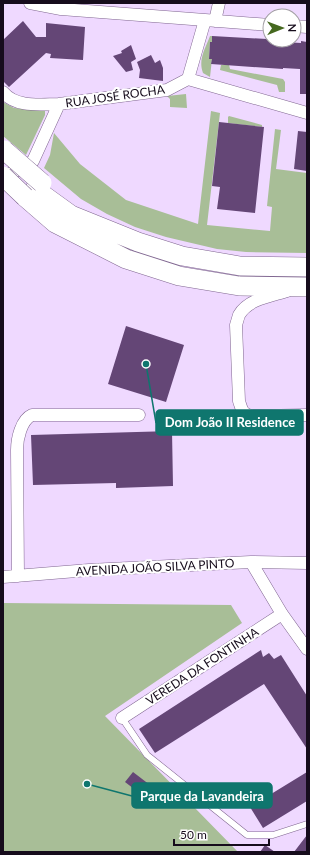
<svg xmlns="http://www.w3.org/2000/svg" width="310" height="855" viewBox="0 0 310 855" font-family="Lato,sans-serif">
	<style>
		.green { fill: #a8be97 }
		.building { fill: #644676 }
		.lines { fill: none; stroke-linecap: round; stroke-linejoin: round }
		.service-casing { stroke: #806791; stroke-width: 7 }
		.minor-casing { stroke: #806791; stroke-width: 13 }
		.primary-casing { stroke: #806791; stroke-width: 20 }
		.service { stroke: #fff; stroke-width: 6 }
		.minor { stroke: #fff; stroke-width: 12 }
		.primary { stroke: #fff; stroke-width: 19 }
		.primary-bridge-casing { stroke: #806791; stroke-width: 20; stroke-linecap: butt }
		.primary-bridge { stroke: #fff; stroke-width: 19 }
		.labels { text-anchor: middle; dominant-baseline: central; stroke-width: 4; stroke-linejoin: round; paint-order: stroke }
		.street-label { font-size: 12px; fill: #160c1c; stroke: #fff }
		.leader { fill: none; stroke: #0f766e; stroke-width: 1.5 }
		.callout-dot { fill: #0f766e; stroke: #fff; stroke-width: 1.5 }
		.callout { fill: #0f766e; stroke: #0f766e; stroke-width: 1.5 }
		.callout-label { font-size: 13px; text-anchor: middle; font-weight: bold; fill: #fff }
	</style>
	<rect width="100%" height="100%" fill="#efd9ff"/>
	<!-- green -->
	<path class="green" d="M210 36H212V42H210L209 59H212L210 77 203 73C198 60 205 49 210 36Z
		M221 65H229L230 69 283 79 285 82V92H279L277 85 220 70Z
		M186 94 187 108 170 107V99L167 96Z
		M3 102 14 108 45 110V115L26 155 3 136Z
		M211 111 220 113 207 225 270 231 272 207 267 206 275 129 281 130 276 169 307 173V253L246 252 217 249 166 237 135 227 107 214 81 199 44 168 50 155 54 133 80 164 126 200 198 224Z
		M229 116 262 125V127L228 123V117Z
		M3 603 231 605 242 623 105 716 238 852H3Z"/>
	<!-- building -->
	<path class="building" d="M23 21 36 37H46V23L85 27 83 60 50 58 51 54 46 53 9 87 3 81V40Z
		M212 36 284 40V42L301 43V41L307 42V94H300V69L283 68V69L211 64 212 59H209L210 42H212Z
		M131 45 136 59 131 62 133 70 126 72 113 56 122 53 121 51Z
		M151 55 155 63 160 60 163 68V81L139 78 140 70 137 62Z
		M219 122 264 127 255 213 217 209 220 187 212 186Z
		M298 131 307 132V171L294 169Z
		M126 326 184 345 166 402 108 384Z
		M172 431 173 486 116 488V483L33 485 31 435Z
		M261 650 263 657 269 653 274 659 281 655 307 696V749L264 684 155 753 139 729Z
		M133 772 150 785 142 795 125 782Z
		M307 772V801L263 828 250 807Z
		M307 835V852H294Z
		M265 845 275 852H260Z"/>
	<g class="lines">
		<defs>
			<path id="service" d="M122 718 147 755 247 835H273L307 824"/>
			<path id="minor" d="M30 3 61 9 205 20
				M215 21 219 3
				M294 26 307 27
				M188 79 307 113
				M3 92C16 108 41 104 59 104
				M3 178 33 161 59 104 167 90 188 79 205 20 270 25
				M287 291C271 296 248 299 239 315 238 318 237 322 236 325L239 401C242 410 242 414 252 416L307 415
				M251 562 282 614 307 649
				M18 576 17 450C17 439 21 420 32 415H139
				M3 577 89 570 251 562 307 563
				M122 718 282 614"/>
			<path id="primary" d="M35 189 71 215 138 242 182 256 240 266 307 267
				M25 197 55 223 126 259 179 276 239 286 307 287"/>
		</defs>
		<!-- service casing -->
		<use href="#service" class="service-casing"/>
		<!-- minor casing -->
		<use href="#minor" class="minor-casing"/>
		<!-- primary casing -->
		<use href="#primary" class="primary-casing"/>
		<!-- service -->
		<use href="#service" class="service"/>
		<!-- minor -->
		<use href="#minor" class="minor"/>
		<!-- primary -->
		<use href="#primary" class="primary"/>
		<defs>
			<path id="primary-bridge" d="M4 150 42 183
				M3 176 25 197"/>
		</defs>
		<!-- primary-bridge casing -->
		<use href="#primary-bridge" class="primary-bridge-casing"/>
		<!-- primary-bridge -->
		<use href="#primary-bridge" class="primary-bridge"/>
	</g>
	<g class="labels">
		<!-- street labels -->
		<g class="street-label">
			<text transform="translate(115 96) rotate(-8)">RUA JOSÉ ROCHA</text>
			<text transform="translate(155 567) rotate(-3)">AVENIDA JOÃO SILVA PINTO</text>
			<text transform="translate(202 666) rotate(-33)">VEREDA DA FONTINHA</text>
		</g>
	</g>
	<!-- callouts -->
	<path class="leader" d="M146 364L156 423M87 784L132 796"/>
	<g class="callout-dot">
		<circle cx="146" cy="364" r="4"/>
		<circle cx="87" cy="784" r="4"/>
	</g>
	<g class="callout">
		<rect x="156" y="410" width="147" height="25" rx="4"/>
		<rect x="132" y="783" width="140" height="25" rx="4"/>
	</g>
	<g class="callout-label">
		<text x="230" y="427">Dom João II Residence</text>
		<text x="202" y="801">Parque da Lavandeira</text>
	</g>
	<!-- border -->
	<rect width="310" height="855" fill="none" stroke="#160c1c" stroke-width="8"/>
	<!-- north arrow -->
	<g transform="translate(282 28) rotate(89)"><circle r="19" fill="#ffffff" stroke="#a29ea4"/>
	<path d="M0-3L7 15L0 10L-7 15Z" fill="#45681f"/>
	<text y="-6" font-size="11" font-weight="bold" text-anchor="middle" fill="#160c1c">N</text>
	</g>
	<!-- scale -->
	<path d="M174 839v6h95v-6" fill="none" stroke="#160c1c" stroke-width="2"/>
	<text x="180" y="839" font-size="12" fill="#160c1c" stroke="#ffffff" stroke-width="3" paint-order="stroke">50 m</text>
</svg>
